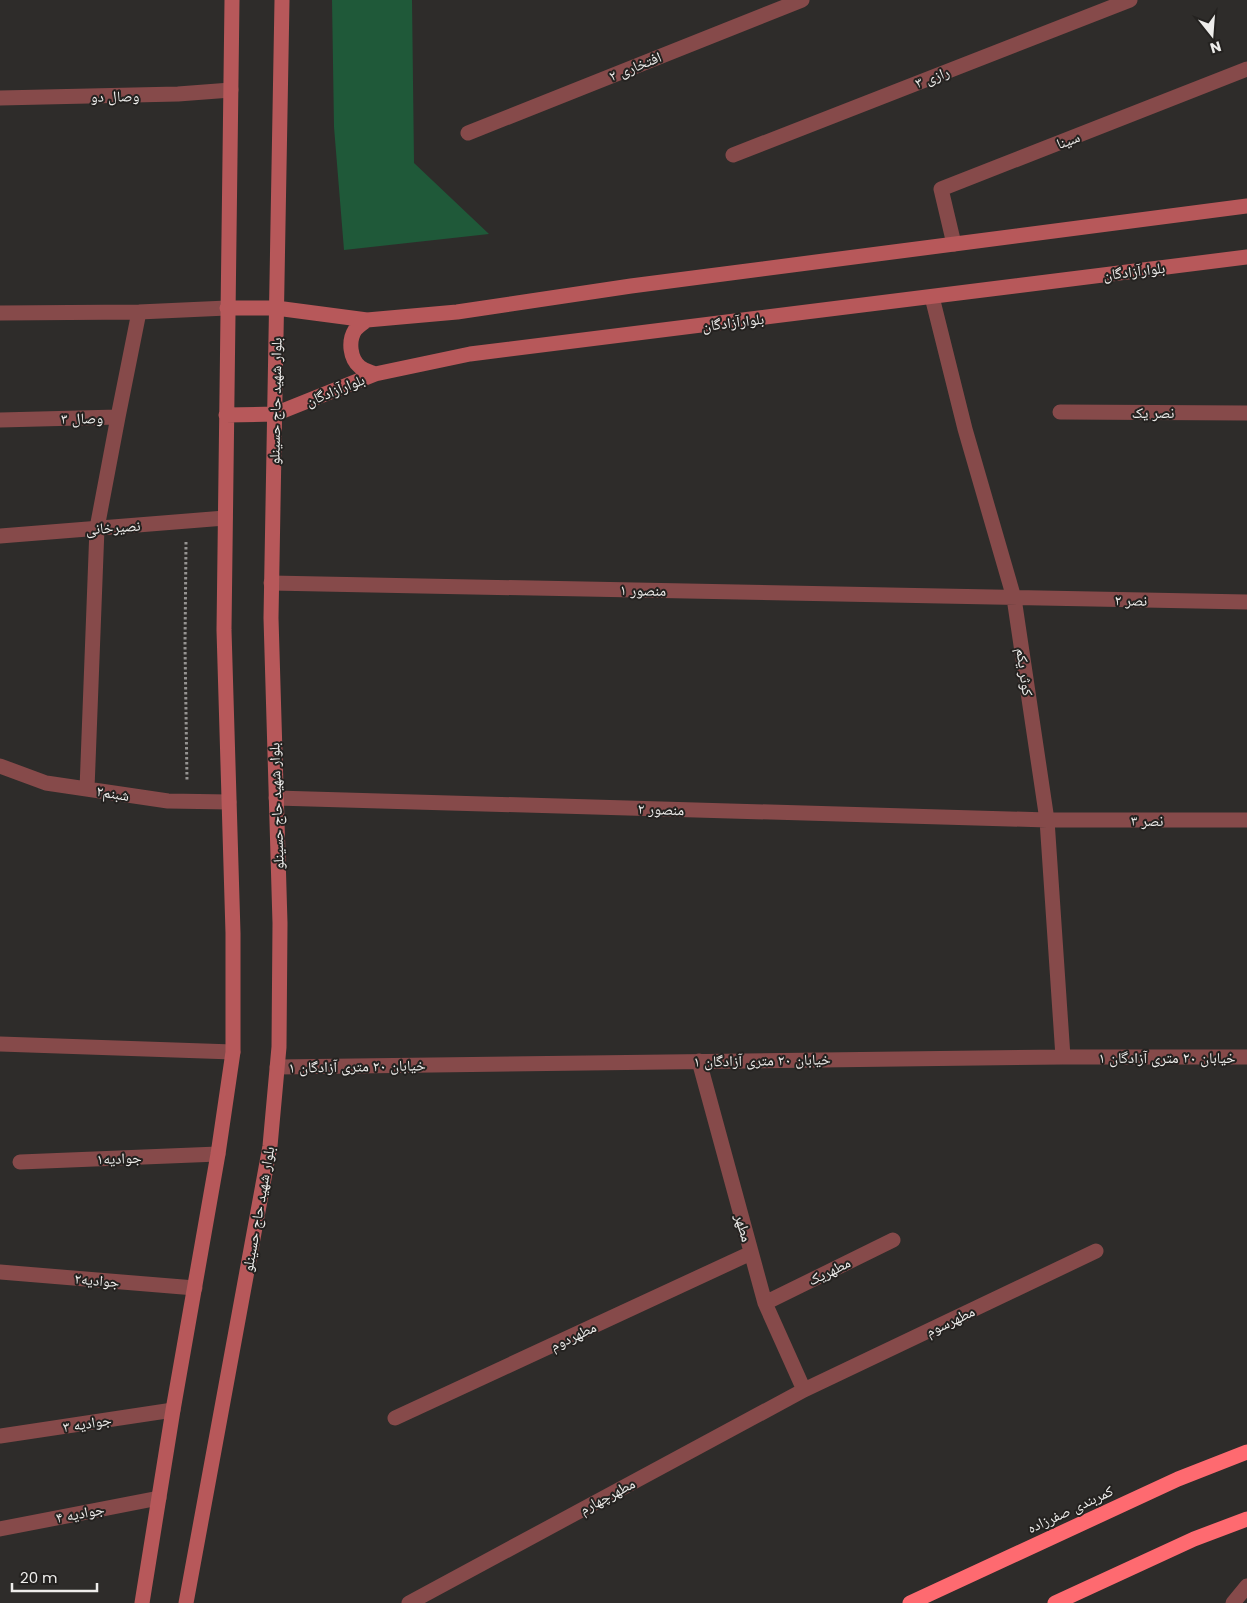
<svg xmlns="http://www.w3.org/2000/svg" width="1247" height="1603" viewBox="0 0 1247 1603" font-family="Poppins,'Noto Naskh Arabic',sans-serif">
	<style>
		.green { fill: #1f5939 }
		.lines { fill: none; stroke-linecap: round; stroke-linejoin: round }
		.path { stroke: #969492; stroke-width: 3; stroke-dasharray: 2.5 2.5; stroke-linecap: butt }
		.street { stroke: #864a4a; stroke-width: 15 }
		.secondary { stroke: #b7585a; stroke-width: 15 }
		.highway { stroke: #fe6a70; stroke-width: 15 }
		.labels { text-anchor: middle; dominant-baseline: central; stroke-width: 4; stroke-linejoin: round; paint-order: stroke }
		.street-label { font-size: 15px; fill: #eeedeb; stroke: #242220 }
	</style>
	<rect width="100%" height="100%" fill="#2e2c2a"/>
	<!-- green -->
	<path class="green" d="M332 0H412L414 163 489 234 344 250 334 127Z"/>
	<g class="lines">
		<!-- path -->
		<path class="path" d="M186 542 185 645 187 781"/>
		<!-- street -->
		<path class="street" d="M0 98 178 94 231 90
			M468 133 802 0
			M733 155 1130 0
			M954 244 941 189 1247 69
			M932 297 965 429 1014 598 1047 820 1063 1057
			M0 313 139 312 227 308
			M1060 412 1247 413
			M0 420 118 417 139 312
			M0 536 225 518
			M271 583 1247 602
			M0 766 46 783 168 801 229 802
			M87 789 97 528 118 417
			M276 798 1047 820H1247
			M0 1044 233 1052
			M699 1061 765 1303 804 1390
			M277 1067 1063 1057H1247
			M20 1162 218 1154
			M0 1272 195 1288
			M765 1303 893 1240
			M395 1418 751 1253
			M0 1436 173 1410
			M0 1529 159 1498
			M409 1603 804 1390 1096 1251
			M1233 1603 1247 1586"/>
		<!-- secondary -->
		<path class="secondary" d="M227 308H276L367 320 457 312 631 286 1247 206
			M367 320C363 323 358 326 355 330 348 341 350 359 360 367 365 371 370 372 375 374
			M226 415 275 414 375 374 470 354 1247 257
			M142 1603 173 1410 218 1154 233 1052V933L224 630 232 0
			M186 1603 270 1146 279 1047 280 923 271 618 282 0"/>
		<!-- highway -->
		<path class="highway" d="M910 1603 1178 1479 1247 1452
			M1055 1603 1194 1539 1247 1519"/>
	</g>
	<g class="labels">
		<!-- street labels -->
		<g class="street-label">
			<text transform="translate(635 66) rotate(-22)">افتخاری ۲</text>
			<text transform="translate(932 77) rotate(-21)">رازی ۳</text>
			<text transform="translate(115 96) rotate(-1)">وصال دو</text>
			<text transform="translate(1068 140) rotate(-21)">سینا</text>
			<text transform="translate(1134 271) rotate(-7)">بلوارآزادگان</text>
			<text transform="translate(733 322) rotate(-7)">بلوارآزادگان</text>
			<text transform="translate(335 390) rotate(-22)">بلوارآزادگان</text>
			<text transform="translate(275 401) rotate(-89)">بلوار شهید حاج حسینلو</text>
			<text x="1153" y="412">نصر یک</text>
			<text transform="translate(82 418) rotate(-1)">وصال ۳</text>
			<text transform="translate(113 527) rotate(-4)">نصیرخانی</text>
			<text transform="translate(643 590) rotate(1)">منصور ۱</text>
			<text transform="translate(1131 600) rotate(1)">نصر ۲</text>
			<text transform="translate(1025 672) rotate(82)">کوثر یکم</text>
			<text transform="translate(113 793) rotate(9)">شبنم۲</text>
			<text transform="translate(276 806) rotate(-92)">بلوار شهید حاج حسینلو</text>
			<text transform="translate(661 809) rotate(2)">منصور ۲</text>
			<text x="1147" y="820">نصر ۳</text>
			<text x="1167" y="1057">۱ خیابان ۲۰ متری آزادگان</text>
			<text transform="translate(762 1060) rotate(-1)">۱ خیابان ۲۰ متری آزادگان</text>
			<text transform="translate(357 1066) rotate(-1)">۱ خیابان ۲۰ متری آزادگان</text>
			<text transform="translate(119 1158) rotate(-2)">جوادیه۱</text>
			<text transform="translate(258 1209) rotate(-80)">بلوار شهید حاج حسینلو</text>
			<text transform="translate(744 1228) rotate(75)">مطهر</text>
			<text transform="translate(829 1271) rotate(-26)">مطهریک</text>
			<text transform="translate(97 1280) rotate(5)">جوادیه۲</text>
			<text transform="translate(950 1321) rotate(-25)">مطهرسوم</text>
			<text transform="translate(573 1336) rotate(-25)">مطهردوم</text>
			<text transform="translate(87 1423) rotate(-9)">جوادیه ۳</text>
			<text transform="translate(607 1496) rotate(-28)">مطهرچهارم</text>
			<text transform="translate(1070 1509) rotate(-25)">کمربندی صفرزاده</text>
			<text transform="translate(80 1513) rotate(-11)">جوادیه ۴</text>
		</g>
	</g>
	<!-- north arrow -->
	<g transform="translate(1212 35) rotate(163)" stroke="#242220" stroke-width="4" paint-order="stroke">
	<path d="M0-4L9 19L0 12L-9 19Z" fill="#eeedeb"/>
	<text y="-8" font-size="14" font-weight="bold" text-anchor="middle" fill="#eeedeb">N</text>
	</g>
	<!-- scale -->
	<path d="M12 1583v8h85v-8" fill="none" stroke="#eeedeb" stroke-width="2.5"/>
	<text x="20" y="1583" font-size="15" fill="#eeedeb" stroke="#242220" stroke-width="4" paint-order="stroke">20 m</text>
</svg>
